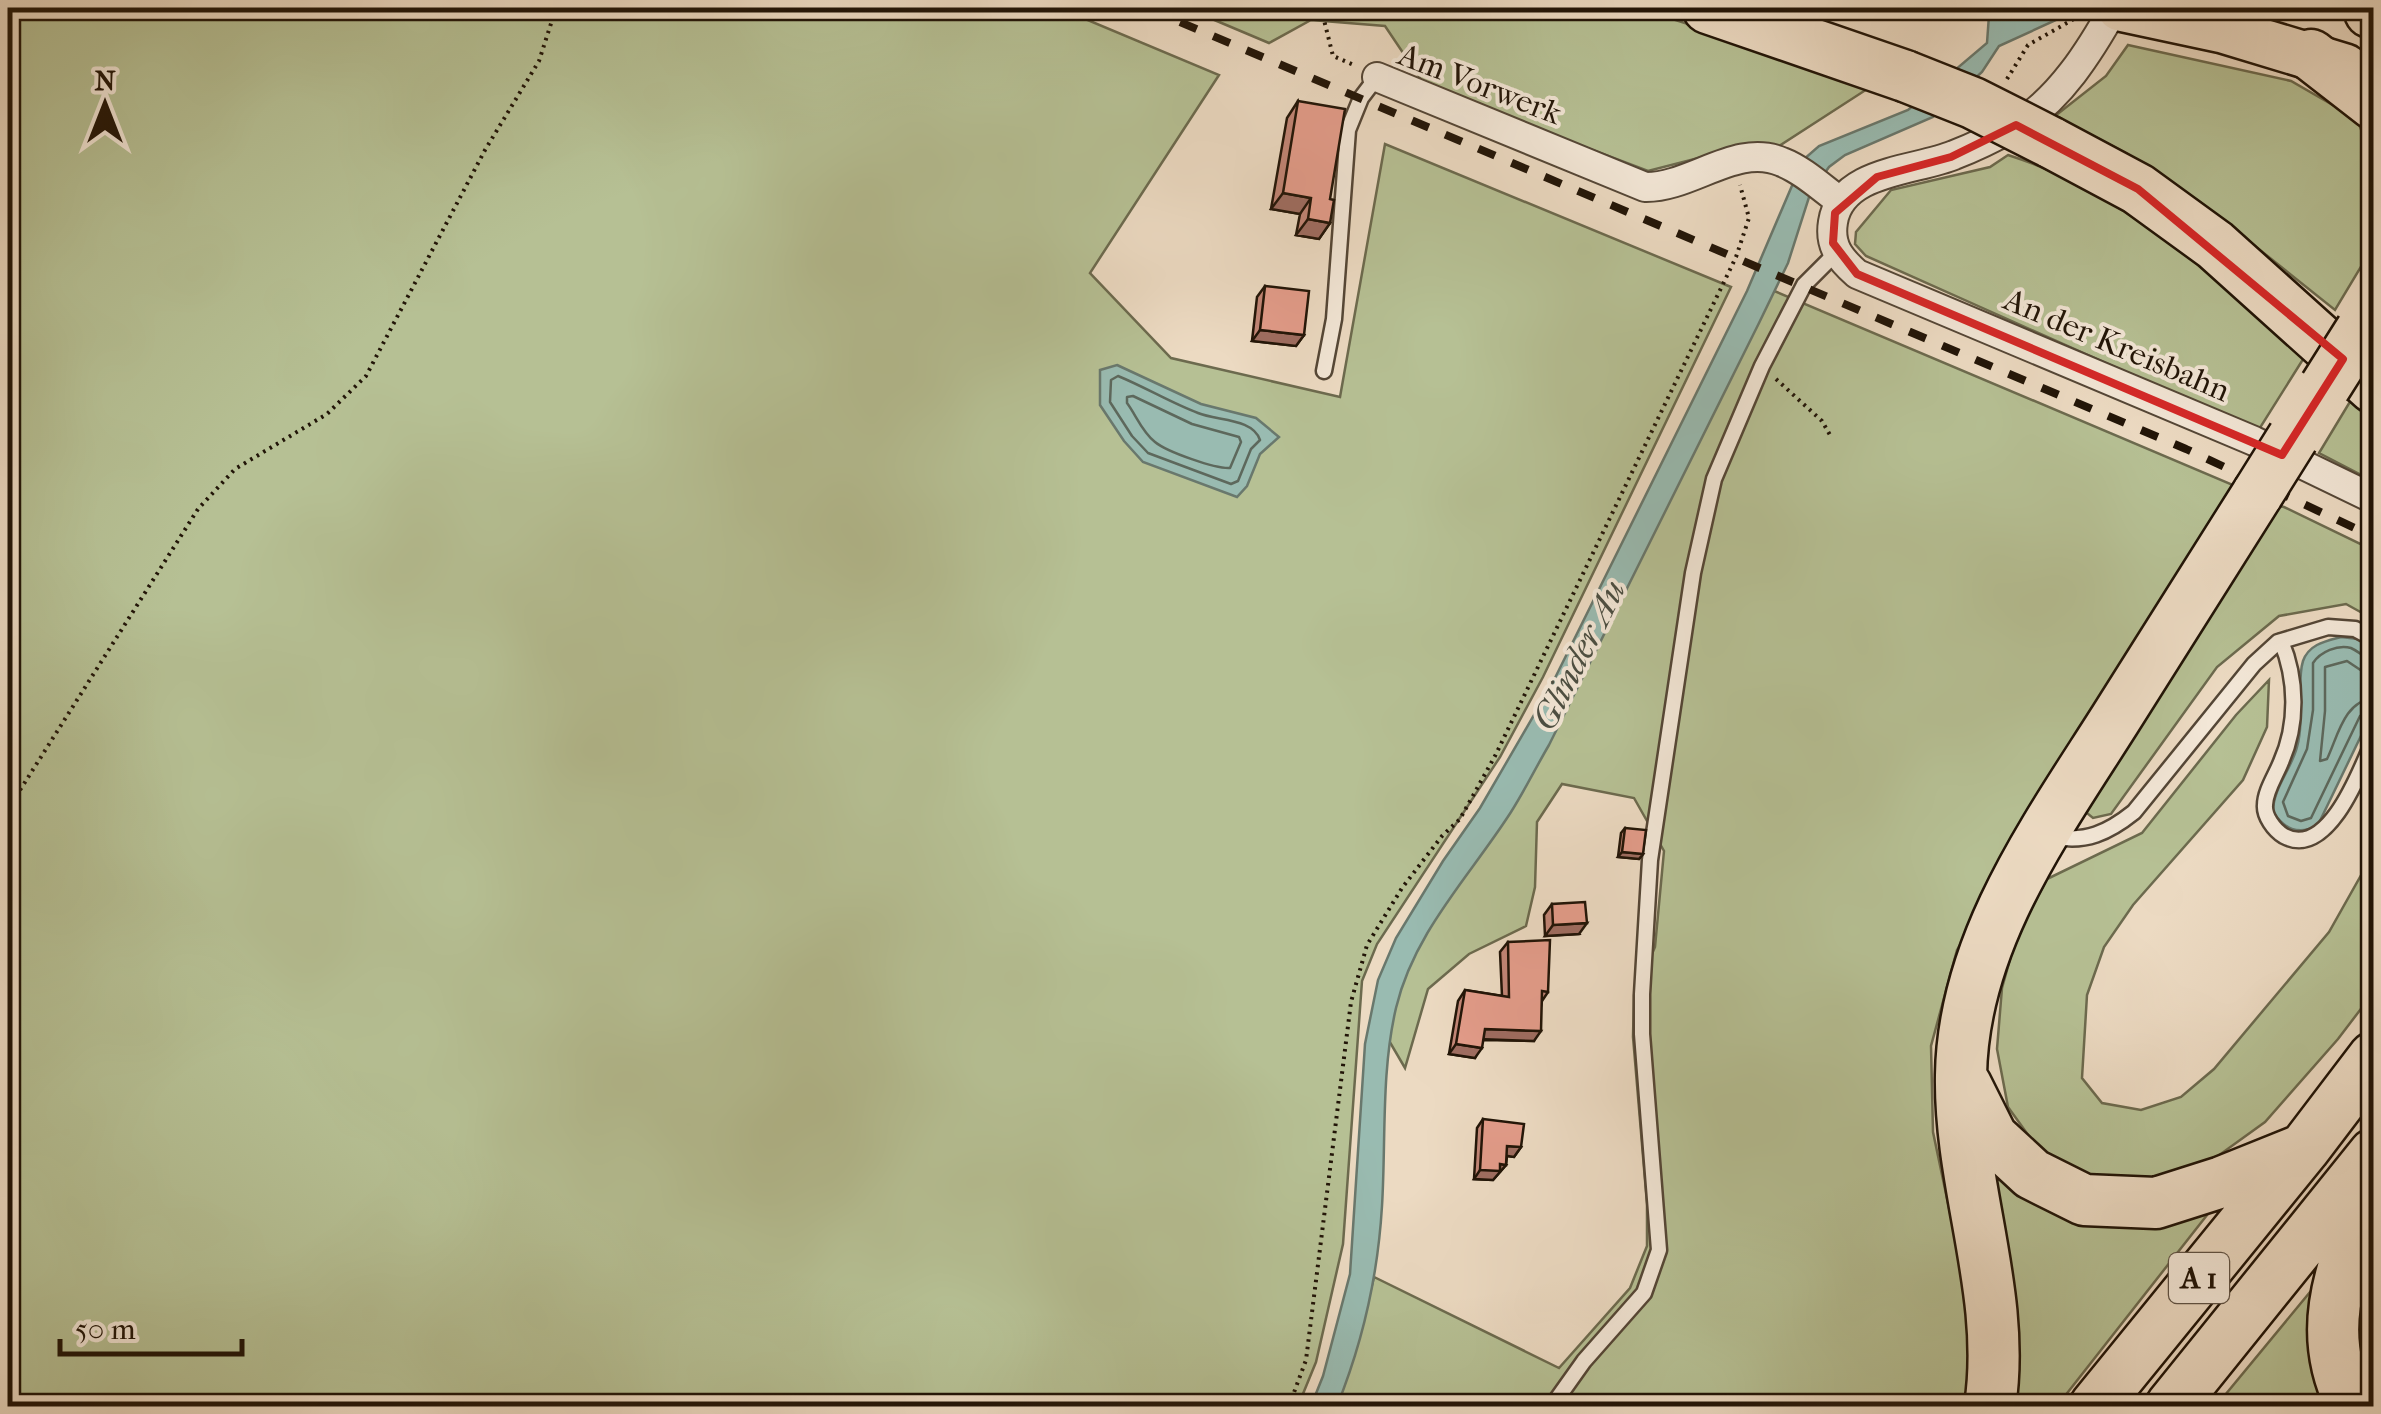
<svg xmlns="http://www.w3.org/2000/svg" width="2381" height="1414" viewBox="0 0 2381 1414" font-family="'IM FELL French Canon',serif">
	<style>
		.green { fill: #b6c094; stroke: #6c6a4e; stroke-width: 2.5 }
		.water { fill: #99bbb1; stroke: #69786d; stroke-width: 2.5 }
		.lines { fill: none; stroke-linecap: round; stroke-linejoin: round }
		.shore { stroke: #5d685c; stroke-width: 2.5 }
		.service-casing { stroke: #544636; stroke-width: 19 }
		.minor-casing { stroke: #544636; stroke-width: 32 }
		.trunk-casing { stroke: #211407; stroke-width: 50 }
		.motorway-casing { stroke: #211407; stroke-width: 55 }
		.path { stroke: #211407; stroke-width: 4; stroke-dasharray: 2.5 5; stroke-linecap: butt }
		.service { stroke: #f3e7d7; stroke-width: 14 }
		.minor { stroke: #f3e7d7; stroke-width: 28 }
		.trunk { stroke: #ecdac2; stroke-width: 45 }
		.motorway { stroke: #ecdac2; stroke-width: 50 }
		.rail { stroke: #211407; stroke-width: 8; stroke-dasharray: 18 18; stroke-linecap: butt }
		.motorway-bridge-casing { stroke: #211407; stroke-width: 55; stroke-linecap: butt }
		.motorway-bridge { stroke: #ecdac2; stroke-width: 50 }
		.wall { fill: #c38677; stroke: #211407; stroke-width: 2.5 }
		.shaded-wall { fill: #9f6d61; stroke: #211407; stroke-width: 2.5 }
		.building { fill: #e39c8a; stroke: #211407; stroke-width: 2.5 }
		.marked { fill: none; stroke: #d62828; stroke-width: 8; stroke-linejoin: round }
		.labels { text-anchor: middle; dominant-baseline: central; stroke-width: 8; stroke-linejoin: round; paint-order: stroke }
		.shield { fill: #f3e7d7; stroke: #605345; stroke-width: 2.5 }
		.shield-label { font-size: 30px; font-weight: bold; fill: #211407 }
		.street-label { font-size: 32px; fill: #211407; stroke: #f3e7d7 }
		.water-label { font-size: 35px; font-style: italic; fill: #4b4e42; stroke: #f3e7d7 }
	</style>
	<rect width="100%" height="100%" fill="#ecdac2"/>
	<filter id="stains"><feTurbulence type="fractalNoise" baseFrequency=".002" numOctaves="4"/><feColorMatrix values="0 0 0 0 .2 0 0 0 0 .09 0 0 0 0 .02 0 0 0 .5 -.17"/></filter>
	<radialGradient id="worn" r=".72"><stop offset=".6" stop-color="#630" stop-opacity="0"/><stop offset="1" stop-color="#630" stop-opacity=".3"/></radialGradient>
	<!-- green -->
	<path class="green" d="M8 8H954L956 11 1071 13 1219 75 1090 273 1171 358 1340 397 1385 144 1731 287 1543 677 1500 757 1377 944 1362 981 1343 1244 1316 1362 1298 1406H8Z
		M1186 8H1638L1875 84 1779 146 1718 153 1648 171 1426 87 1385 26 1311 20 1269 43Z
		M2128 45 2291 81 2357 119 2373 161 2374 245 2335 310 2200 202 2126 153 2055 116 2106 76Z
		M2008 155C2122 191 2215 280 2307 353L2258 431 1866 256 1855 244 1856 232 1891 190 1990 167Z
		M1772 290 2233 485 1957 950 1931 1046 1933 1132 1969 1303 1972 1381 1968 1406H1337L1358 1342 1374 1277 1559 1368 1630 1288 1647 1246V1204L1633 1037 1634 995 1655 947 1664 851 1634 798 1562 784 1537 822 1535 887 1526 926 1469 954 1428 989 1405 1068 1388 1039 1397 973 1485 840Z
		M2351 400 2373 421V481L2319 453Z
		M2271 504 2284 507 2373 550V619L2346 604 2279 616 2217 667 2111 814 2093 818 2082 809Z
		M2269 680 2267 727 2243 780 2133 905 2104 947 2087 995 2082 1078 2102 1103 2141 1110 2181 1097 2214 1069 2329 932 2373 854V993L2338 1039 2265 1122 2211 1161 2148 1183 2083 1178 2039 1150 2008 1107 1997 1049 2002 988 2016 938 2047 879 2142 833 2236 715Z
		M1977 1143 2211 1210 2057 1406H2015L2011 1348Z
		M2373 1224V1406L2356 1383 2355 1268Z
		M2315 1286 2332 1406H2216Z"/>
	<!-- water -->
	<path class="water" d="M1994 8H2068L2056 20 1999 46 1982 72 1933 117 1845 155 1829 167 1810 194 1788 263 1759 323 1549 745C1536 767 1525 790 1511 812 1470 876 1414 932 1396 1008 1381 1072 1386 1141 1382 1206 1378 1274 1362 1344 1337 1406H1311L1323 1376 1350 1274 1365 1044 1378 980 1396 938 1443 861 1480 808 1552 684 1747 291 1803 160 1819 146 1908 110 1987 43 1989 15Z
		M1117 365 1201 404 1256 418 1279 437 1260 454 1247 486 1237 497 1143 462 1124 441 1100 405V370Z
		M2341 637 2358 639 2373 652V711L2317 827C2297 834 2285 830 2273 812 2273 788 2291 770 2297 747 2305 718 2296 683 2303 661 2309 644 2326 641 2341 637Z"/>
	<g class="lines">
		<!-- shore -->
		<path class="shore" d="M1118 376C1145 387 1171 403 1198 413 1217 421 1253 418 1260 440L1251 449 1238 481 1231 484 1148 453 1132 436 1110 402 1111 380Z
			M1133 396 1192 424 1239 437 1241 442 1230 468C1216 469 1167 452 1155 442 1142 432 1136 415 1127 403V397Z
			M2374 659C2363 658 2360 652 2351 648 2338 644 2320 652 2313 663V710L2307 749 2283 802 2288 816 2301 821 2311 818 2360 716 2374 711
			M2374 672 2362 671 2347 661 2325 667V711L2320 761 2327 759C2338 736 2344 701 2374 698"/>
		<defs>
			<path id="service" d="M1324 371 1334 319 1348 130 1361 98 1377 77
				M2281 641C2297 679 2298 724 2281 762 2276 775 2265 791 2265 805 2264 816 2274 830 2284 836 2328 860 2361 770 2374 739
				M2052 836C2085 844 2109 832 2134 812L2254 664 2278 642 2328 627 2355 629 2374 639
				M1552 1406 1584 1361 1644 1293 1659 1250 1642 1034V994L1650 860 1693 573 1714 479 1762 366 1804 285 1836 253"/>
			<path id="minor" d="M2114 8C2090 51 2060 99 2017 125 1997 136 1975 147 1954 155 1916 171 1841 170 1833 222 1829 246 1840 259 1857 274L2254 441 2374 499
				M1377 77 1645 187C1691 188 1737 142 1782 162 1803 170 1823 189 1841 202"/>
			<path id="trunk" d="M2120 8 2223 30 2345 67"/>
			<path id="motorway" d="M1708 8 1905 76
				M2370 12H2374
				M2311 55 2374 104
				M2050 142 2138 189 2215 245 2374 388
				M1966 1085 1992 1137 2032 1174 2084 1200 2156 1203 2222 1182 2299 1151
				M1990 1406C2007 1294 1959 1187 1961 1075 1963 941 2047 827 2116 718 2163 643 2211 568 2258 493
				M2095 1406 2304 1149 2374 1057
				M2171 1406 2374 1154
				M2352 1406C2311 1327 2345 1260 2374 1183"/>
		</defs>
		<!-- service casing -->
		<use href="#service" class="service-casing"/>
		<!-- minor casing -->
		<use href="#minor" class="minor-casing"/>
		<!-- trunk casing -->
		<use href="#trunk" class="trunk-casing"/>
		<!-- motorway casing -->
		<use href="#motorway" class="motorway-casing"/>
		<!-- path -->
		<path class="path" d="M1321 8 1333 56 1356 66
			M2007 79 2028 45 2081 15
			M1776 379 1822 421 1830 435
			M8 809 198 509 235 469 327 414 366 376 485 150 539 61 556 8
			M1289 1406 1306 1360 1351 1002 1367 945 1402 888 1442 836 1460 819 1495 756 1736 257 1749 218 1740 185"/>
		<!-- service -->
		<use href="#service" class="service"/>
		<!-- minor -->
		<use href="#minor" class="minor"/>
		<!-- trunk -->
		<use href="#trunk" class="trunk"/>
		<!-- motorway -->
		<use href="#motorway" class="motorway"/>
		<!-- rail -->
		<path class="rail" d="M1147 8 2186 449 2374 537"/>
		<defs>
			<path id="motorway-bridge" d="M1905 76 1973 103 2050 142
				M2325 387 2361 330
				M2258 493 2293 437"/>
		</defs>
		<!-- motorway-bridge casing -->
		<use href="#motorway-bridge" class="motorway-bridge-casing"/>
		<!-- motorway-bridge -->
		<use href="#motorway-bridge" class="motorway-bridge"/>
	</g>
	<!-- wall -->
	<path class="wall" d="M1298 101 1330 199V223L1319 239 1296 235 1300 214 1271 209 1287 118Z
		M1265 286 1304 335 1296 346 1252 341 1257 297Z
		M1625 828 1643 854 1639 859 1618 857 1621 833Z
		M1552 904 1579 934 1545 936 1544 915Z
		M1508 942 1548 992 1542 1001 1534 1041 1483 1040 1475 1058 1449 1054 1458 1001 1465 990 1502 996 1500 952Z
		M1483 1119 1521 1147 1514 1157 1507 1156 1506 1165 1493 1180 1474 1179 1477 1128Z"/>
	<!-- shaded-wall -->
	<path class="shaded-wall" d="M1283 193 1311 198 1300 214 1271 209Z
		M1308 219 1330 223 1319 239 1296 235Z
		M1260 330 1304 335 1296 346 1252 341Z
		M1622 852 1643 854 1639 859 1618 857Z
		M1587 923 1579 934 1545 936 1553 925Z
		M1485 1029 1541 1031 1534 1041 1478 1039Z
		M1456 1044 1482 1048 1475 1058 1449 1054Z
		M1507 1146 1521 1147 1514 1157 1501 1155Z
		M1500 1164 1506 1165 1493 1180 1474 1179 1480 1170Z"/>
	<!-- building -->
	<path class="building" d="M1298 101 1345 109 1330 199 1334 200 1330 223 1308 219 1311 198 1283 193Z
		M1265 286 1309 291 1304 335 1260 330Z
		M1625 828 1646 830 1643 854 1622 852Z
		M1585 902 1587 923 1553 925 1552 904Z
		M1550 940 1548 992 1542 991 1541 1031 1485 1029 1482 1048 1456 1044 1465 990 1509 997 1508 942Z
		M1483 1119 1524 1124 1521 1147 1507 1146 1506 1165 1500 1164V1171L1480 1170Z"/>
	<!-- marked area -->
	<path class="marked" d="M2016 125 2138 189 2343 359 2282 455 1857 274 1833 243 1835 213 1877 177 1951 157Z"/>
	<g class="labels">
		<!-- shield labels -->
		<rect class="shield" x="2169" y="1253" width="60" height="50" rx="8"/>
		<g class="shield-label">
			<text x="2199" y="1278">A 1</text>
		</g>
		<!-- street labels -->
		<g class="street-label">
			<text transform="translate(1480 84) rotate(21)">Am Vorwerk</text>
			<text transform="translate(2117 345) rotate(23)">An der Kreisbahn</text>
		</g>
		<!-- water labels -->
		<g class="water-label">
			<text transform="translate(1579 655) rotate(-63)">Glinder Au</text>
		</g>
	</g>
	<!-- margin -->
	<rect width="2381" height="1414" fill="none" stroke="#ecdac2" stroke-width="40"/>
	<rect x="10" y="10" width="2361" height="1394" fill="none" stroke="#211407" stroke-width="5"/>
	<rect x="20" y="20" width="2341" height="1374" fill="none" stroke="#211407" stroke-width="2.5"/>
	<!-- north arrow -->
	<g transform="translate(105 105)" stroke="#f3e7d7" stroke-width="8" paint-order="stroke">
	<path d="M0-8L18 38L0 25L-18 38Z" fill="#211407"/>
	<text y="-15" font-size="28" font-weight="bold" text-anchor="middle" fill="#211407">N</text>
	</g>
	<!-- scale -->
	<path d="M60 1339v15h182v-15" fill="none" stroke="#211407" stroke-width="5"/>
	<text x="75" y="1339" font-size="30" fill="#211407" stroke="#f3e7d7" stroke-width="8" paint-order="stroke">50 m</text>
	<rect width="100%" height="100%" filter="url(#stains)"/>
	<rect width="100%" height="100%" fill="url(#worn)"/>
</svg>
